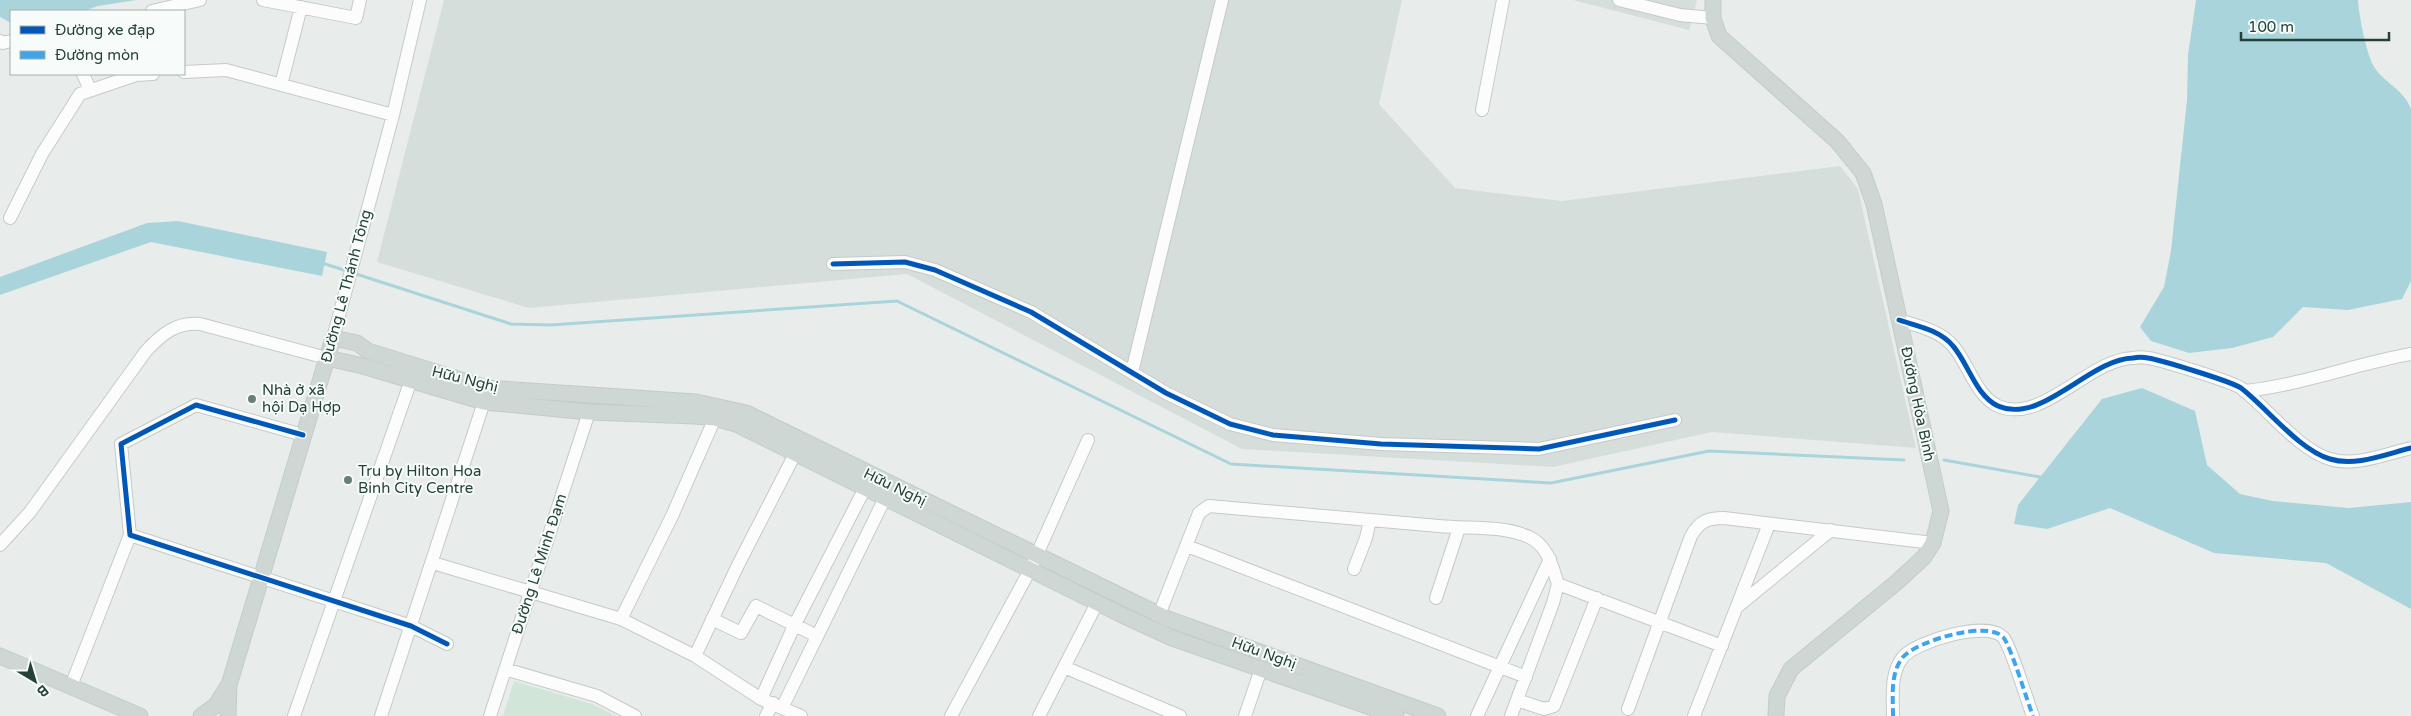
<svg xmlns="http://www.w3.org/2000/svg" width="2411" height="716" viewBox="0 0 2411 716" font-family="'Varela Round',sans-serif">
	<style>
		.built { fill: #d6dedb }
		.green { fill: #d1e6d8 }
		.water { fill: #a9d4db }
		.lines { fill: none; stroke-linecap: round; stroke-linejoin: round }
		.stream { stroke: #a9d4db; stroke-width: 3 }
		.minor-casing { stroke: #c5cac8; stroke-width: 14 }
		.major-casing { stroke: #c3ccc9; stroke-width: 17 }
		.minor { stroke: #fcfcfc; stroke-width: 12 }
		.major { stroke: #cfd7d5; stroke-width: 15 }
		.quiet { stroke: #3ea4ec; stroke-width: 4; stroke-dasharray: 8 4; stroke-linecap: butt }
		.cycleway-casing { stroke: #f7fbf9; stroke-width: 8 }
		.cycleway { stroke: #0057b8; stroke-width: 5 }
		.poi-dot { fill: #697e78; stroke: #f7fbf9; stroke-width: 2 }
		.labels { text-anchor: middle; dominant-baseline: central; stroke-width: 4; stroke-linejoin: round; paint-order: stroke }
		.street-label { font-size: 15px; fill: #24423a; stroke: #f7fbf9 }
		.poi-label { font-size: 15px; fill: #24423a; stroke: #f7fbf9; text-anchor: start }
	</style>
	<rect width="100%" height="100%" fill="#e8edeb"/>
	<!-- built -->
	<path class="built" d="M444 0H1402L1379 104 1455 188 1562 201 1840 166 1858 189 1916 448 1712 432 1553 467 1242 449 907 274 529 308 377 262Z
		M1573 0H1697L1689 30Z"/>
	<!-- green -->
	<path class="green" d="M514 681 592 704 616 716H503Z"/>
	<!-- water -->
	<path class="water" d="M0 0H136L98 6 84 11H11V23L0 17Z
		M2196 0H2358C2359 16 2366 51 2373 65 2382 82 2404 89 2411 109V281L2402 299 2348 310 2303 307 2273 337 2232 348 2189 353 2151 341 2140 327 2164 287 2171 251 2187 100 2188 55Z
		M178 221 327 252 322 276 151 242 0 295V277L147 223Z
		M2142 388 2195 411 2207 465 2240 494 2273 501 2349 508 2411 502V609L2326 563 2214 553 2110 508 2047 529 2014 524 2018 505 2102 399Z"/>
	<g class="lines">
		<!-- stream -->
		<path class="stream" d="M322 263 347 271
			M353 273 511 324 551 325 897 301 1231 464 1551 483 1709 451 1904 460
			M1944 460 2040 477"/>
		<defs>
			<path id="minor" d="M263 0 356 18 360 0
				M1619 0 1680 15 1713 18
				M152 11 200 0
				M0 41 3 43 11 41
				M184 72 226 70 393 115
				M83 74 90 90
				M281 85 301 7
				M1482 110 1503 0
				M10 218 42 154 80 94 136 75 153 74
				M833 264 905 262 935 270 1031 312 1166 393 1230 424 1273 435 1381 444 1539 449 1675 420
				M1899 320C1917 326 1940 330 1953 346 1968 363 1976 396 1998 406 2042 425 2089 359 2133 358 2138 357 2143 357 2148 358 2161 360 2233 382 2241 388 2267 408 2299 450 2330 459 2355 467 2386 454 2411 448
				M333 338 393 115 420 0
				M1132 372 1222 0
				M2244 391C2302 385 2355 364 2411 354
				M303 435 196 405 121 444 130 535 411 626 447 644
				M0 545 30 512 146 351C162 334 176 322 200 324L327 358
				M1187 546 1526 677
				M433 563 621 619 695 656 761 699 801 716
				M1354 569 1366 538 1370 520
				M1436 598 1459 528
				M1738 606 1831 530
				M1159 615 1199 513 1209 506C1286 513 1363 520 1439 526 1469 529 1502 525 1529 537 1548 546 1552 566 1558 584L1722 646
				M621 619 672 516 715 418
				M712 619 741 633 756 606 817 636
				M695 656 738 565 795 454
				M1064 667 1180 716
				M505 669 597 696 635 716
				M71 686 130 535
				M761 699 794 626 865 488 884 481 885 498 782 708
				M1517 700 1544 709 1554 706 1597 598
				M1628 709 1691 536C1700 521 1707 518 1724 518L1933 543
				M294 716 411 380
				M381 716 484 402
				M490 716 589 412
				M766 716 773 703
				M951 716 1030 570 1088 440
				M1039 716 1097 603
				M1245 716 1261 669
				M1477 716 1550 559
				M1511 716 1553 603 1558 584
				M1694 716 1769 524
				M1893 716C1893 696 1890 673 1903 657 1917 641 1987 620 2003 637 2011 646 2027 701 2033 716"/>
			<path id="major" d="M1713 0V18L1719 36 1837 141 1863 173 1874 204 1941 511 1933 543 1924 557 1897 582 1791 669 1777 696 1776 716
				M327 358 363 366 484 402 589 412 695 416 715 418 736 424 1122 615 1172 638 1396 716
				M0 656 140 716
				M201 716 216 705 228 686
				M228 716 229 685 333 338 357 343 368 351 487 388 696 402 746 413 1168 619 1438 716"/>
		</defs>
		<!-- minor casing -->
		<use href="#minor" class="minor-casing"/>
		<!-- major casing -->
		<use href="#major" class="major-casing"/>
		<!-- minor -->
		<use href="#minor" class="minor"/>
		<!-- major -->
		<use href="#major" class="major"/>
		<!-- quiet -->
		<path class="quiet" d="M1893 716C1893 696 1890 673 1903 657 1917 641 1987 620 2003 637 2011 646 2027 701 2033 716"/>
		<defs>
			<path id="cycleway" d="M833 264 905 262 935 270 1031 312 1166 393 1230 424 1273 435 1381 444 1539 449 1675 420
				M1899 320C1917 326 1940 330 1953 346 1968 363 1976 396 1998 406 2042 425 2089 359 2133 358 2138 357 2143 357 2148 358 2161 360 2233 382 2241 388 2267 408 2299 450 2330 459 2355 467 2386 454 2411 448
				M303 435 196 405 121 444 130 535 411 626 447 644"/>
		</defs>
		<!-- cycleway casing -->
		<use href="#cycleway" class="cycleway-casing"/>
		<!-- cycleway -->
		<use href="#cycleway" class="cycleway"/>
	</g>
	<!-- markers -->
	<g class="poi-dot">
		<circle cx="252" cy="399" r="5"/>
		<circle cx="348" cy="480" r="5"/>
	</g>
	<g class="labels">
		<!-- street labels -->
		<g class="street-label">
			<text transform="translate(346 286) rotate(-75)">Đường Lê Thánh Tông</text>
			<text transform="translate(465 379) rotate(14)">Hữu Nghị</text>
			<text transform="translate(1918 404) rotate(78)">Đường Hòa Bình</text>
			<text transform="translate(895 487) rotate(26)">Hữu Nghị</text>
			<text transform="translate(539 564) rotate(-72)">Đường Lê Minh Đạm</text>
			<text transform="translate(1264 653) rotate(20)">Hữu Nghị</text>
		</g>
		<!-- poi labels -->
		<g class="poi-label">
			<text x="262" y="390">Nhà ở xã<tspan x="262" dy="17">hội Dạ Hợp</tspan></text>
			<text x="358" y="471">Tru by Hilton Hoa<tspan x="358" dy="17">Binh City Centre</tspan></text>
		</g>
	</g>
	<!-- legend -->
	<rect x="10" y="10" width="175" height="65" fill="#f7fbf9" stroke="#a3b1ad"/>
	<rect x="20" y="26" width="25" height="8" fill="#0057b8" stroke="#a3b1ad"/>
	<text x="55" y="35" font-size="15" fill="#24423a">Đường xe đạp</text>
	<rect x="20" y="51" width="25" height="8" fill="#3ea4ec" stroke="#a3b1ad"/>
	<text x="55" y="60" font-size="15" fill="#24423a">Đường mòn</text>
	<!-- north arrow -->
	<g transform="translate(35 681) rotate(142)" stroke="#f7fbf9" stroke-width="4" paint-order="stroke">
	<path d="M0-4L9 19L0 12L-9 19Z" fill="#24423a"/>
	<text y="-8" font-size="14" font-weight="bold" text-anchor="middle" fill="#24423a">B</text>
	</g>
	<!-- scale -->
	<path d="M2241 32v8h148v-8" fill="none" stroke="#24423a" stroke-width="2.5"/>
	<text x="2248" y="32" font-size="15" fill="#24423a" stroke="#f7fbf9" stroke-width="4" paint-order="stroke">100 m</text>
</svg>
